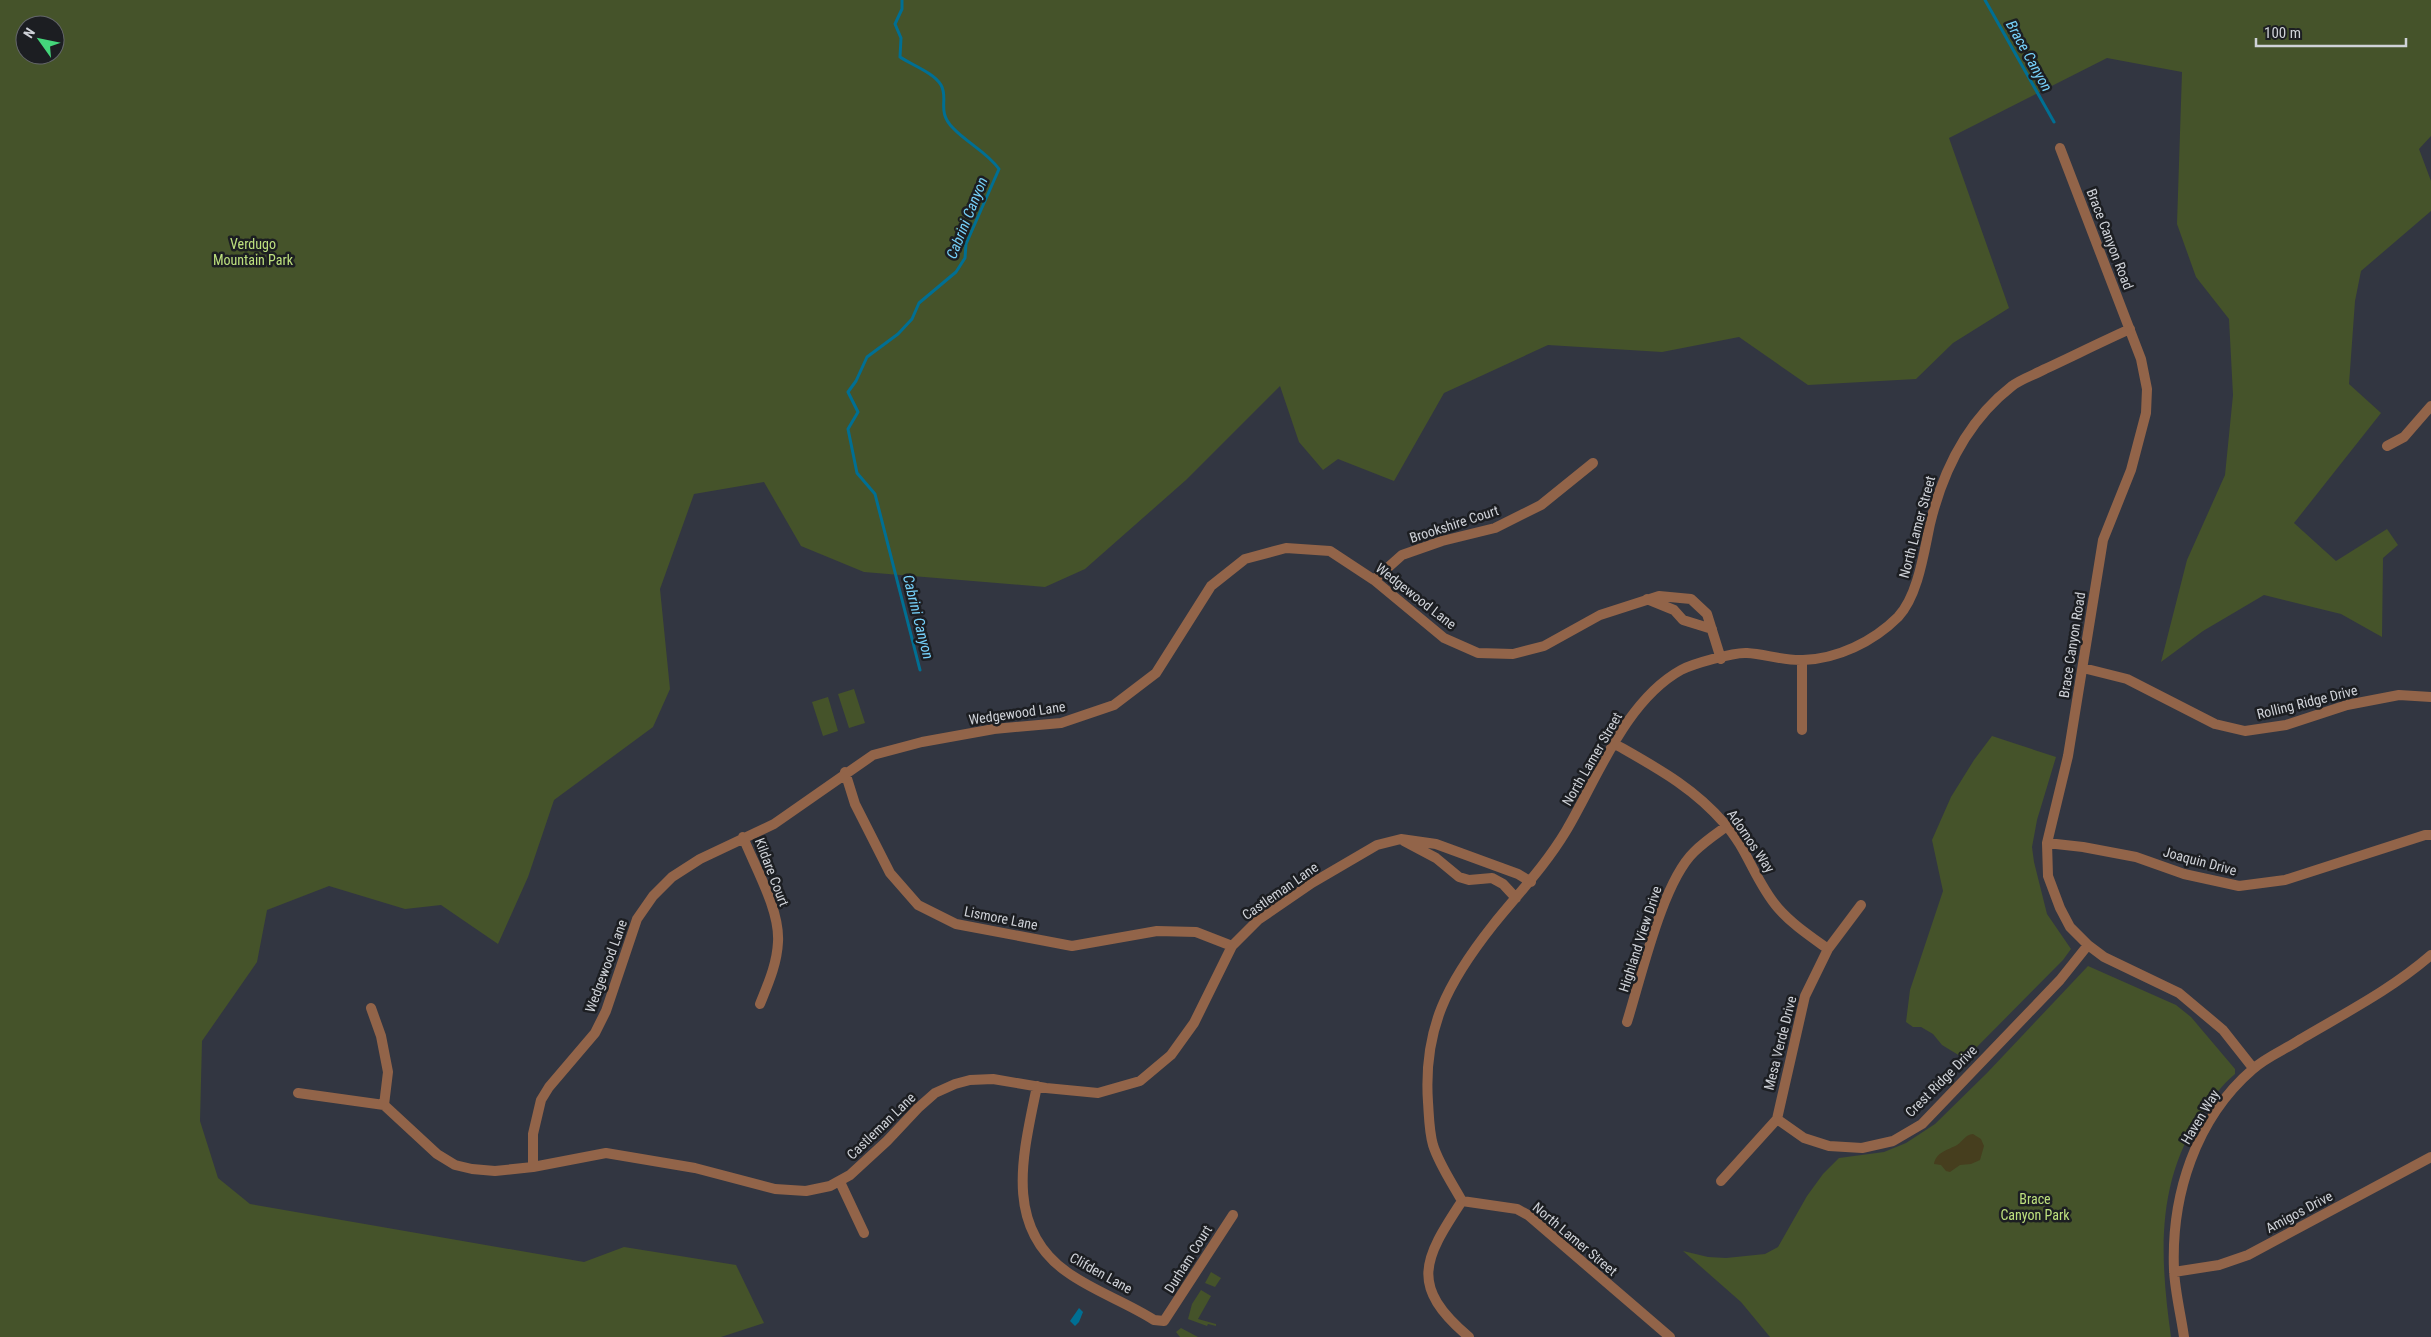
<svg xmlns="http://www.w3.org/2000/svg" width="2431" height="1337" viewBox="0 0 2431 1337" font-family="'Roboto Condensed',sans-serif">
	<style>
		.green { fill: #45532a; fill-rule: evenodd }
		.sand { fill: #463e1e }
		.water { fill: #006f93 }
		.lines { fill: none; stroke-linecap: round; stroke-linejoin: round }
		.stream { stroke: #006f93; stroke-width: 3 }
		.street { stroke: #926449; stroke-width: 10 }
		.labels { text-anchor: middle; dominant-baseline: central; stroke-width: 5; stroke-linejoin: round; paint-order: stroke }
		.street-label { font-size: 14px; fill: #cfd2d8; stroke: #1c1e22 }
		.park-label { font-size: 14px; fill: #bde07e; stroke: #1c1e22 }
		.water-label { font-size: 15px; font-style: italic; fill: #76d1fa; stroke: #1c1e22 }
	</style>
	<rect width="100%" height="100%" fill="#323641"/>
	<!-- green -->
	<path class="green" d="M0 0H2431V136L2419 149 2431 181V211L2361 271 2355 301 2349 384 2381 413 2294 523 2336 561 2387 529 2398 545 2383 558 2382 637 2341 614 2264 595 2203 631 2161 662 2187 560 2225 475 2233 395 2229 319 2196 277 2177 224 2182 72 2107 58 1949 138 2009 308 1953 343 1916 379 1808 385 1739 337 1662 352 1548 345 1444 393 1394 481 1338 459 1323 470 1299 442 1280 386 1186 480 1085 569 1045 587 864 572 801 546 764 482 694 494 660 589 670 689 653 727 554 800 528 877 498 944 441 905 405 909 329 886 267 910 257 962 202 1041 200 1121 218 1178 250 1204 584 1262 624 1247 736 1265 764 1323 721 1337H0ZM25 25H55V55H25Z
		M854 689 865 723 849 728 838 694Z
		M828 697 838 731 823 736 812 702Z
		M1992 736 2056 757 2037 820 2032 847 2034 862 2047 914 2071 949 2063 960 1965 1059 1942 1045 1933 1034 1921 1027H1913L1906 1022 1910 990 1943 891 1932 840 1951 797 1974 760Z
		M2088 966 2176 1005 2191 1017 2235 1069V1074C2222 1085 2212 1098 2203 1112 2155 1182 2160 1257 2171 1337H1770L1741 1302 1683 1251 1708 1257 1726 1258 1765 1254 1778 1247 1807 1196 1823 1174 1839 1158 1884 1152 1906 1143 1935 1124 1987 1073Z
		M1211 1272 1221 1278 1215 1287 1205 1283Z
		M1201 1290 1211 1296 1198 1319 1216 1324V1326L1208 1324 1207 1326 1188 1319 1192 1304Z
		M1181 1328 1198 1337H1180L1176 1332Z"/>
	<!-- sand -->
	<path class="sand" d="M1973 1134 1981 1139 1984 1146 1980 1160 1971 1164 1960 1165 1950 1172 1946 1171 1941 1165 1934 1164C1936 1152 1948 1150 1957 1145 1963 1141 1965 1135 1973 1134Z"/>
	<!-- water -->
	<path class="water" d="M1079 1308 1083 1312 1079 1322 1075 1326 1070 1321Z"/>
	<g class="lines">
		<!-- stream -->
		<path class="stream" d="M902 0V9L895 24 901 38 900 57C912 65 934 73 941 85 949 99 936 111 953 128 967 143 987 152 999 169L966 244 965 258 956 272 919 303 912 319 898 334 867 357 856 381 848 392 858 412 848 429 857 473 875 494 920 670
			M1985 0 2054 122"/>
		<!-- street -->
		<path class="street" d="M2060 148 2141 359 2147 389 2146 413 2131 470 2103 540 2068 756 2047 843 2048 876 2060 908 2070 927 2088 945 2104 957 2179 993 2223 1030 2253 1068
			M2387 446 2404 437 2431 406
			M1374 580 1402 555 1442 541 1495 528 1541 505 1593 463
			M1647 599 1674 610 1683 620 1712 629
			M2083 668 2127 679 2215 724 2245 731 2286 725 2347 705 2399 695 2431 697
			M1802 730V660
			M1615 744C1657 768 1693 787 1725 824 1747 848 1756 883 1778 908 1792 924 1810 936 1828 949
			M845 772 855 804 890 873 918 905 956 924 1072 946 1157 931 1196 932 1232 946
			M743 837C755 867 780 910 778 942 777 964 768 984 760 1004
			M1404 841 1436 858 1459 877 1469 880 1492 878 1503 884 1516 898
			M2047 843 2083 847 2136 857 2184 874 2239 886 2285 880 2425 835H2431
			M371 1008 381 1036 388 1072 384 1105
			M1627 1022C1641 978 1662 883 1694 852 1704 842 1716 834 1727 826
			M1037 1086C1024 1151 1002 1226 1067 1272 1093 1291 1126 1302 1154 1320L1164 1321 1233 1215
			M298 1093 384 1105 437 1154 455 1165 472 1169 495 1171 533 1167 606 1153 695 1168 775 1189 806 1191 830 1186 850 1175 887 1141 918 1108 935 1093 955 1084 970 1080 993 1079 1046 1088 1098 1093 1140 1081 1171 1055 1194 1023 1232 946 1258 920 1312 883 1377 845 1401 839 1436 844 1518 874 1531 882
			M1777 1119 1804 1138 1829 1146 1862 1148 1893 1141 1922 1124 2060 980 2088 945
			M533 1167V1134L541 1100 549 1087 595 1033 606 1011 637 919 653 896 672 877 700 859 774 824 873 755 922 742 994 729 1061 723 1114 705 1156 673 1211 586 1245 559 1286 548 1330 551 1374 580 1444 638 1478 653 1513 654 1544 646 1600 615 1659 596 1691 599 1707 614 1721 659
			M1721 1181 1777 1119 1805 996 1828 949 1861 905
			M840 1182 864 1233
			M1462 1201C1423 1260 1409 1286 1469 1337
			M2174 1272 2219 1265 2248 1255 2431 1157
			M1670 1337 1528 1215 1517 1209 1462 1201C1452 1183 1439 1164 1433 1145 1429 1131 1429 1116 1428 1102 1423 1028 1448 982 1493 925 1518 894 1545 866 1566 831 1597 779 1625 701 1681 670 1692 664 1734 652 1747 653 1765 654 1784 661 1803 660 1837 659 1873 642 1898 617 1918 596 1924 552 1930 524 1943 470 1967 421 2012 386 2021 379 2034 375 2045 369 2073 356 2101 342 2130 329
			M2184 1337C2181 1315 2175 1292 2174 1270 2171 1196 2195 1119 2253 1069 2266 1057 2286 1049 2301 1039 2345 1013 2392 989 2431 955"/>
	</g>
	<g class="labels">
		<!-- street labels -->
		<g class="street-label">
			<text transform="translate(2110 239) rotate(69)">Brace Canyon Road</text>
			<text transform="translate(1454 524) rotate(-18)">Brookshire Court</text>
			<text transform="translate(1917 527) rotate(-75)">North Lamer Street</text>
			<text transform="translate(1416 596) rotate(38)">Wedgewood Lane</text>
			<text transform="translate(2072 645) rotate(-81)">Brace Canyon Road</text>
			<text transform="translate(2307 702) rotate(-14)">Rolling Ridge Drive</text>
			<text transform="translate(1017 713) rotate(-8)">Wedgewood Lane</text>
			<text transform="translate(1592 759) rotate(-60)">North Lamer Street</text>
			<text transform="translate(1751 841) rotate(56)">Adornos Way</text>
			<text transform="translate(2200 861) rotate(15)">Joaquin Drive</text>
			<text transform="translate(772 872) rotate(69)">Kildare Court</text>
			<text transform="translate(1280 891) rotate(-35)">Castleman Lane</text>
			<text transform="translate(1001 918) rotate(11)">Lismore Lane</text>
			<text transform="translate(1640 939) rotate(-72)">Highland View Drive</text>
			<text transform="translate(606 966) rotate(-70)">Wedgewood Lane</text>
			<text transform="translate(1780 1043) rotate(-76)">Mesa Verde Drive</text>
			<text transform="translate(1941 1081) rotate(-45)">Crest Ridge Drive</text>
			<text transform="translate(2200 1117) rotate(-59)">Haven Way</text>
			<text transform="translate(881 1126) rotate(-44)">Castleman Lane</text>
			<text transform="translate(2299 1212) rotate(-28)">Amigos Drive</text>
			<text transform="translate(1575 1239) rotate(40)">North Lamer Street</text>
			<text transform="translate(1188 1259) rotate(-58)">Durham Court</text>
			<text transform="translate(1101 1273) rotate(29)">Clifden Lane</text>
		</g>
		<!-- park labels -->
		<g class="park-label">
			<text x="253" y="244">Verdugo<tspan x="253" dy="16">Mountain Park</tspan></text>
			<text x="2035" y="1199">Brace<tspan x="2035" dy="16">Canyon Park</tspan></text>
		</g>
		<!-- water labels -->
		<g class="water-label">
			<text transform="translate(2029 56) rotate(61)">Brace Canyon</text>
			<text transform="translate(967 218) rotate(-68)">Cabrini Canyon</text>
			<text transform="translate(918 617) rotate(76)">Cabrini Canyon</text>
		</g>
	</g>
	<!-- north arrow -->
	<g transform="translate(40 40) rotate(303)"><circle r="24" fill="#1c1e22" stroke="#64666b"/>
	<path d="M0-4L9 19L0 12L-9 19Z" fill="#44d77b"/>
	<text y="-8" font-size="14" font-weight="bold" text-anchor="middle" fill="#cfd2d8">N</text>
	</g>
	<!-- scale -->
	<path d="M2256 38v8h150v-8" fill="none" stroke="#cfd2d8" stroke-width="2.5"/>
	<text x="2264" y="38" font-size="15" fill="#cfd2d8" stroke="#1c1e22" stroke-width="4" paint-order="stroke">100 m</text>
</svg>
